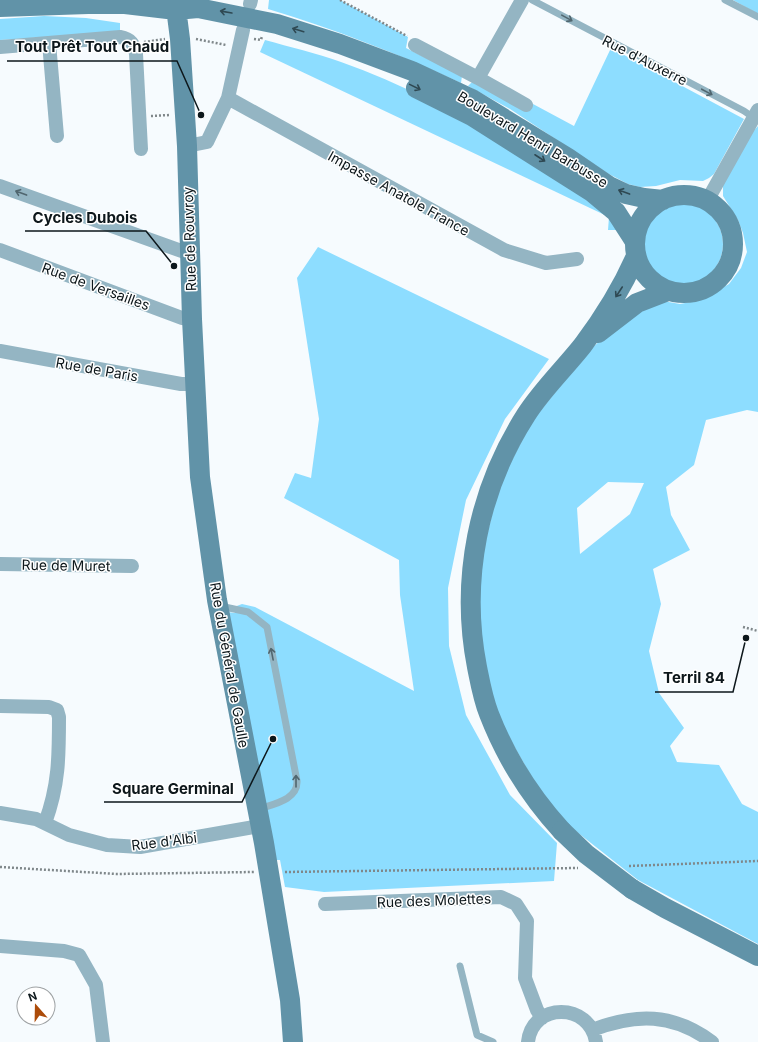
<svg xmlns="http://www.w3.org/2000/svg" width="758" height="1042" viewBox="0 0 758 1042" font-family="Inter,sans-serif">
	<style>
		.green { fill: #8dddff; fill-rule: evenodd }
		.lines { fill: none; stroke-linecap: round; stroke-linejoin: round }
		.path { stroke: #7f878a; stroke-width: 2.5; stroke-dasharray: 2 2; stroke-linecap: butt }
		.lane { stroke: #94b5c3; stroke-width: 7 }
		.street { stroke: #94b5c3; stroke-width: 14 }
		.secondary { stroke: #6193a8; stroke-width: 20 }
		.secondary-bridge { stroke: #6193a8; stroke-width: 20 }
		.oneway { stroke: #2f4953 }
		.oneway2 { stroke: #50666f }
		.labels { text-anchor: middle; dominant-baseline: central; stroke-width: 3; stroke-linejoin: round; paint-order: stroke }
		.street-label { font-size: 14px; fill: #0d171b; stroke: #fff }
		.leader { fill: none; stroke: #0d171b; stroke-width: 1.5 }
		.callout-dot { fill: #0d171b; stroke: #fff; stroke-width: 1.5 }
		.callout-label { font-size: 15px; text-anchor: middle; font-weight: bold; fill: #0d171b; stroke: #fff; stroke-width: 3; stroke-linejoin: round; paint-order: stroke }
	</style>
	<rect width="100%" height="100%" fill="#f6fbfe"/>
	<!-- green -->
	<path class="green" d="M269 0H340L408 37 406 48 462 76 461 83C398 54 335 29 268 9Z
		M733 0H758V14Z
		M44 16 86 18 120 23V32L0 40V19Z
		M265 40C290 47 316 53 341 62 415 88 483 127 548 169 574 186 607 203 622 230H608L609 217 260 52Z
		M611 48 744 119 714 174 709 178 703 181 680 180 656 186 640 187 628 184 607 173 510 109 468 86 472 82 528 111 533 104 574 126Z
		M758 126V412L747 410 706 420 694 465 666 487 671 515 690 550 653 569 661 604 649 651 659 693 684 728 670 746 677 762 719 765 742 804 758 812V944L638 880 568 825 546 802 499 720 481 656 479 568 499 486 517 450 533 420 586 354 611 330 638 309 663 301 680 304 696 301 712 294 729 284 741 268 747 252 743 233 738 220 723 196V185L749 136ZM608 482 644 483 630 514 580 554 577 508Z
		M641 244a41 41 0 1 1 82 0a41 41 0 1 1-82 0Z
		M318 247 549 359 505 419 466 500 448 588 449 646 466 715 510 795 557 843 554 881 324 892 285 887 280 860H276L227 612 235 613 234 607 242 604 255 607 414 691 400 595 399 560 284 498 295 473 311 478 319 419 297 278Z"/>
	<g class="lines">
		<!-- path -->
		<path class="path" d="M340 0 407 36
			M196 39 226 45
			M254 39 261 40 262 36
			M144 42 165 39
			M151 116 170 115
			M743 627 758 631
			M629 866 758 861
			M0 867 117 874 254 872
			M285 872 578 868"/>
		<!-- lane -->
		<path class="lane" d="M532 0 744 111 754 118
			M725 0 758 17
			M220 606 248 612 267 627 297 781C298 800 273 804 259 809
			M460 966 477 1035 493 1042"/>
		<!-- street -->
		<path class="street" d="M522 0 478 78 526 105
			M250 4 251 0
			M49 43 57 136
			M415 45 478 78
			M0 47 120 37C131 39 134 44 136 54L141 149
			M228 98 504 250 546 263 577 259
			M187 146 207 142 228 98 243 30
			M0 186 190 254
			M707 201 758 110
			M0 250 182 318 192 319
			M0 351 181 384H194
			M0 564 132 566
			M0 706 49 707 57 710 59 717C59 756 59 785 45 823
			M0 813 36 819 69 835 107 845 140 847 260 826
			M325 904 501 897 516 904 527 921 525 978 537 1010 542 1018
			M0 946 64 951 79 955 96 985 103 1042
			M592 1030C636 1013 673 1013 712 1042
			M528 1042C532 1002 590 1002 596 1042"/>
		<!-- secondary -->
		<path class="secondary" d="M175 0 180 39 187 146 192 319 200 477 217 600 264 843 290 1000 293 1042
			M0 7 88 4H125L176 10 198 8 277 24 340 44 412 71 472 99 568 158 609 186 626 194 644 198 663 200
			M416 88 472 116 592 192 616 212 634 240
			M635 244a49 49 0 1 1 98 0a49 49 0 1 1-98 0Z
			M598 333 637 303 668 291
			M562 831C530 796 506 758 489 714 483 699 480 682 477 667 460 580 478 490 526 415 542 390 564 369 583 345 604 317 622 288 636 256
			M632 889 665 908 758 956"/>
		<!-- secondary-bridge -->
		<path class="secondary-bridge" d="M562 831 586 854 632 889"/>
	</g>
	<!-- one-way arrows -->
	<defs><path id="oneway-shaft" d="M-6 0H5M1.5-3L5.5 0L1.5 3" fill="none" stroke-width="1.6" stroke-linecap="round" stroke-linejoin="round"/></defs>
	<g class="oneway">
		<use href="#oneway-shaft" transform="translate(226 12) rotate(-170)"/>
		<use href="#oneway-shaft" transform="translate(298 30) rotate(-163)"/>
		<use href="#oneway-shaft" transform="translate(415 87) rotate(26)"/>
		<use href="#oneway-shaft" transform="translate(540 158) rotate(33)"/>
		<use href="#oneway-shaft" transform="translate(624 192) rotate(-160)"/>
		<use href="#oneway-shaft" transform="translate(619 292) rotate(123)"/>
	</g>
	<g class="oneway2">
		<use href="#oneway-shaft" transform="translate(567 18) rotate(29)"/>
		<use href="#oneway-shaft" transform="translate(707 92) rotate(28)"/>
		<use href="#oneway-shaft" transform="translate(21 193) rotate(-160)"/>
		<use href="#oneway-shaft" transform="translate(272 654) rotate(-101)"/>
		<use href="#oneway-shaft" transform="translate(296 781) rotate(-90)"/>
	</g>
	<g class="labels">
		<!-- street labels -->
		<g class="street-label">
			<text transform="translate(645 60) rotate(27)">Rue d'Auxerre</text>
			<text transform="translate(533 139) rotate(31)">Boulevard Henri Barbusse</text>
			<text transform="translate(399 193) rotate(29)">Impasse Anatole France</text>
			<text transform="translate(189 239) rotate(-92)">Rue de Rouvroy</text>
			<text transform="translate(96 286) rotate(20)">Rue de Versailles</text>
			<text transform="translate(97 369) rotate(10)">Rue de Paris</text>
			<text transform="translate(66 565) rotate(1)">Rue de Muret</text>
			<text transform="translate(230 665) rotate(80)">Rue du Général de Gaulle</text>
			<text transform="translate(164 841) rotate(-7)">Rue d'Albi</text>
			<text transform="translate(434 900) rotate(-2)">Rue des Molettes</text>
		</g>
	</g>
	<!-- callouts -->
	<path class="leader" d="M201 115L177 61H7M174 266L146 231H25M746 638L733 692H655M273 739L242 802H104"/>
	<g class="callout-dot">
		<circle cx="201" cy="115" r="4"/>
		<circle cx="174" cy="266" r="4"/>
		<circle cx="746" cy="638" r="4"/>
		<circle cx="273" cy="739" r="4"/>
	</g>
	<g class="callout-label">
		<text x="92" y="52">Tout Prêt Tout Chaud</text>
		<text x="85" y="223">Cycles Dubois</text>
		<text x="694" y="683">Terril 84</text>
		<text x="173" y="794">Square Germinal</text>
	</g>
	<!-- north arrow -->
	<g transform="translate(36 1006) rotate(340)"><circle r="19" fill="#ffffff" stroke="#9ea2a4"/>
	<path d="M0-3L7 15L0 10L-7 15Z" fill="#ac4b09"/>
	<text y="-6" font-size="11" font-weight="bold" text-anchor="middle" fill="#0d171b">N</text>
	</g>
</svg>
